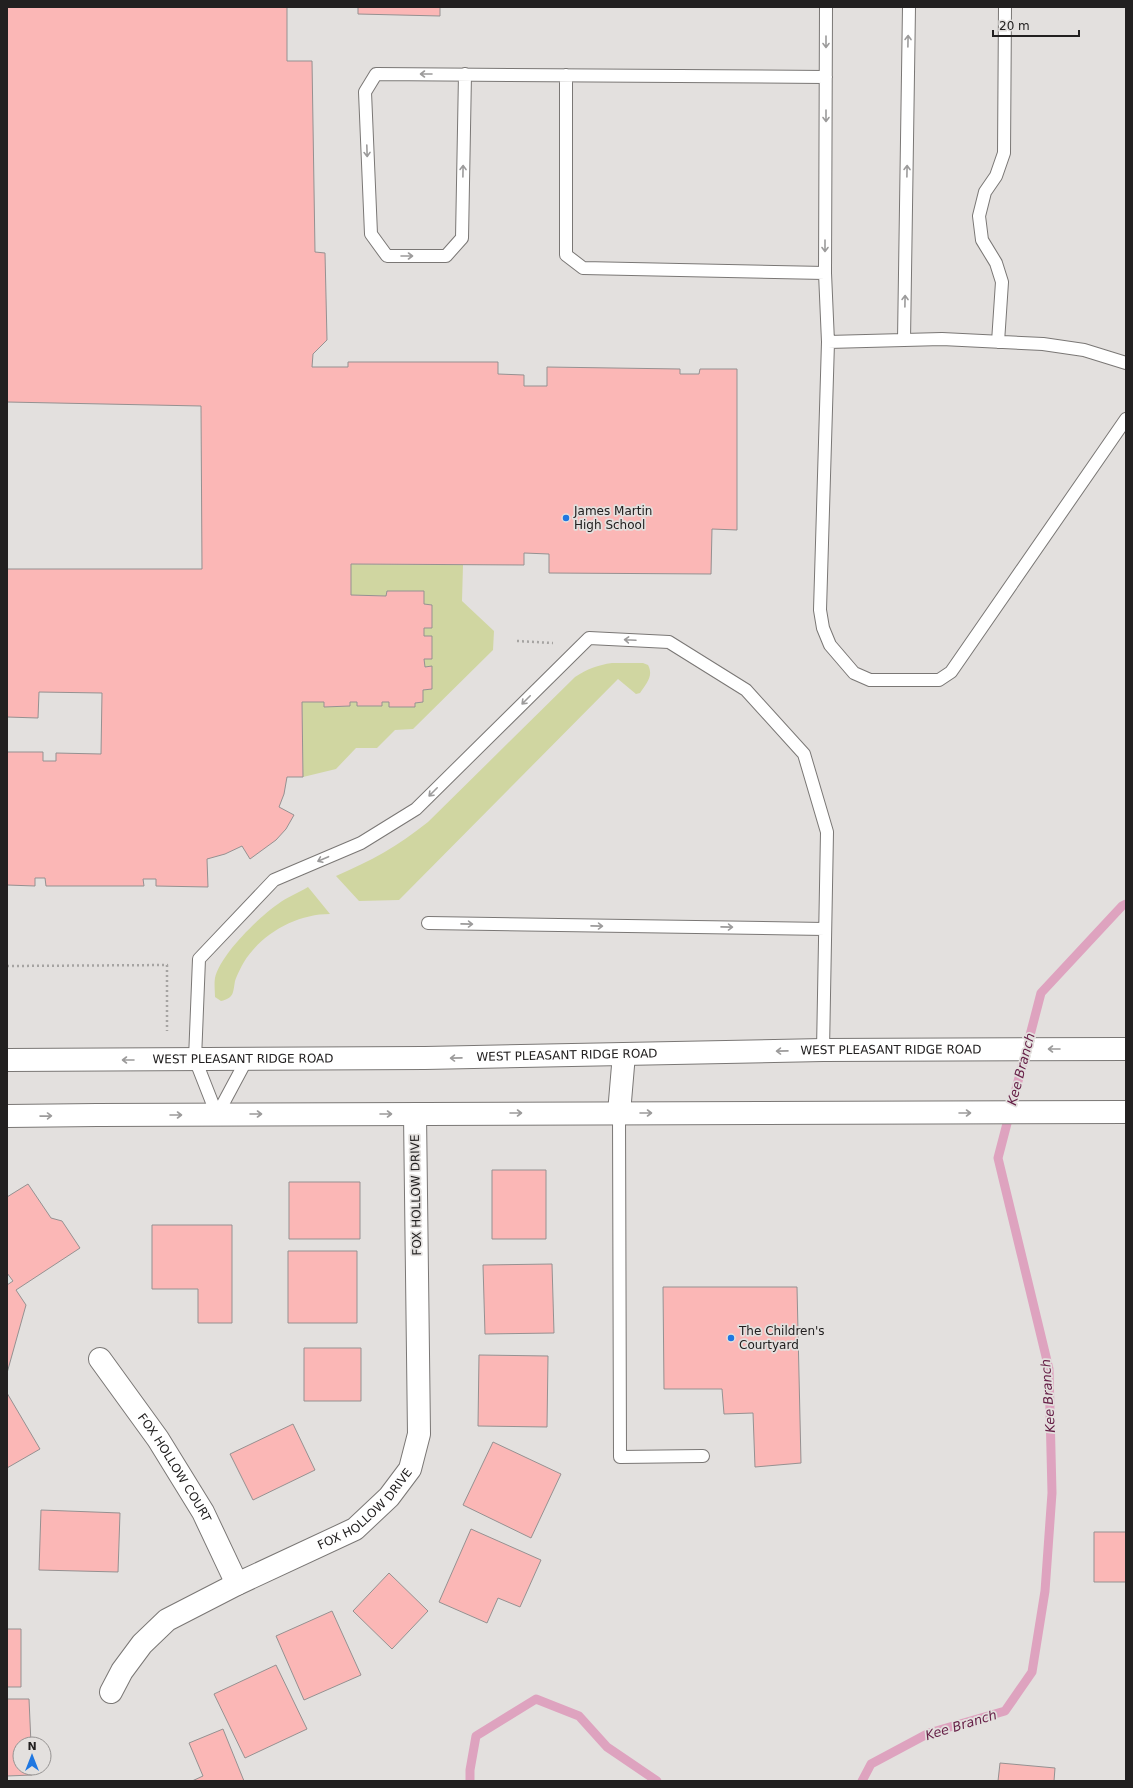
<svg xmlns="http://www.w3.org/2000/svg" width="1133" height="1788" viewBox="0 0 1133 1788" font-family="'DejaVu Sans',sans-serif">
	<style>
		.green { fill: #d0d6a1 }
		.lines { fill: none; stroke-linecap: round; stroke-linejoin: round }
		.stream { stroke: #dea3bf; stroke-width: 9 }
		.building { fill: #fbb7b6; stroke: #959191 }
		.lane-casing { stroke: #7a7775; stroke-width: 14 }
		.street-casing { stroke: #7a7775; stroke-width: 24 }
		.secondary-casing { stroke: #7a7775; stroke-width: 24 }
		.path { stroke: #a6a4a2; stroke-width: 2.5; stroke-dasharray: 2 3; stroke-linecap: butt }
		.lane { stroke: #fff; stroke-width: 12 }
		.street { stroke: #fff; stroke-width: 22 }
		.secondary { stroke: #fff; stroke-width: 22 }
		.oneway { stroke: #9c9b9b }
		.poi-dot { fill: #1f77e1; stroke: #e3e0de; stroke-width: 1.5 }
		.labels { text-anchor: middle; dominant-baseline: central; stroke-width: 3.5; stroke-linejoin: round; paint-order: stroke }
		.poi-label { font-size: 12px; fill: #222020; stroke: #e3e0de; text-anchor: start }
		.street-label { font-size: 12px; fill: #222020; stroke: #e3e0de }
		.water-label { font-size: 13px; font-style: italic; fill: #672148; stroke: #e3e0de }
	</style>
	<rect width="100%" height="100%" fill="#e3e0de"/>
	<!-- green -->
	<path class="green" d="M351 564 463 565 462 601 494 631 493 650 413 729 395 730 377 748H356L336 769 303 777 302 702H324V707L350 706V702H357V706H382V702H389V707H414L415 703 423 702V690L432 689V666L425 667 424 659H432V636H424V628H432V605L424 604V592L387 591 386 596 351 595Z
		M612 663H643L648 665C654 676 646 684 640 693L636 694 618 679 399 900 359 901 336 876C371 861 398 846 428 822L575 677C587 669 598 665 612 663Z
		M308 887 330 914C297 914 262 933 244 962 241 967 237 975 235 981 233 993 234 998 221 1001L215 997C215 991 214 984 215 978 220 955 259 917 278 904 287 897 298 893 308 887Z"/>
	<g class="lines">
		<!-- stream -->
		<path class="stream" d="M470 1781V1770L476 1736 536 1699 579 1716 607 1747 657 1781
			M862 1781 871 1764 929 1733 1005 1711 1032 1672 1045 1591 1052 1493 1049 1369 998 1158 1041 993 1122 906 1126 904"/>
	</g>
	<!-- building -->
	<path class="building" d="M7 7H287V61H312L315 252 325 253 327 340 313 354 312 367H348V362H498V374L524 375V386H547V367L680 369V374H699L700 369H737V530L712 529 711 574 549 573V554L524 553V565L351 564V595L386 596 387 591H424V604L432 605V628H424V636H432V659H424L425 667 432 666V689L423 690V702L415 703V707H389V702H382V706H357V702H350V706L324 707V702H302L303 777H287L284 794 279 807 294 815 286 829 276 840 250 859 242 846 225 854 207 859 208 887 156 886V879H143L144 886H46L45 878H35V886L7 885V752H43V761H56V753L101 754 102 693 39 692 38 718 7 717V569H202L201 406 7 402Z
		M358 7H440V16L358 14Z
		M492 1170H546V1239H492Z
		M289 1182H360V1239H289Z
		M28 1184 51 1218 62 1221 80 1248 16 1290 26 1305 7 1373V1285L13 1281 7 1273V1197Z
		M152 1225H232V1323H198V1289H152Z
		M288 1251H357V1323H288Z
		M552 1264 554 1333 485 1334 483 1265Z
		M663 1287H797L801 1463 755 1467 753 1413 724 1414 722 1389H664Z
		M304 1348H361V1401H304Z
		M479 1355 548 1356 547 1427 478 1426Z
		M7 1393 40 1449 7 1468Z
		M293 1424 315 1470 253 1500 230 1454Z
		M493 1442 561 1474 531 1538 463 1505Z
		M41 1510 120 1513 118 1572 39 1570Z
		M471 1529 541 1560 520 1607 498 1598 487 1623 439 1602Z
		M1094 1532H1126V1582H1094Z
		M389 1573 428 1611 392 1649 353 1611Z
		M332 1611 361 1675 304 1700 276 1636Z
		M7 1629H21V1687H7Z
		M276 1665 307 1729 245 1758 214 1694Z
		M7 1699H29L31 1744H20V1768H31L32 1775 7 1776Z
		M223 1729 244 1781H192L203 1776 189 1743Z
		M1000 1763 1055 1768 1054 1781H998Z"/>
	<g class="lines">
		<defs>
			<path id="lane" d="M465 74 462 238 446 256H387L371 234 365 92 376 74 826 77
				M566 75V255L583 268 825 273 828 342
				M825 273 826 7
				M904 340 909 7
				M998 342 1002 282 996 263 982 240 979 216 985 192 996 176 1004 153 1005 7
				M1126 363 1084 350 1043 344 942 339 828 342 820 610 823 628 830 645 854 673 870 680H939L951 672 1126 419
				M428 923 825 929
				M619 1113 620 1457 703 1456
				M217 1115 195 1059 199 959 274 880 361 843 416 809 589 638 669 642 746 690 804 754 827 832 823 1050
				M217 1115 247 1059"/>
			<g id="street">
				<path id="s1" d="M100 1359 158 1439 203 1512 237 1584"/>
				<path id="s2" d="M111 1692 122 1671 142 1644 167 1620 237 1584 355 1529 389 1497 410 1469 419 1434 415 1114"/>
			</g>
			<g id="secondary">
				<path id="s3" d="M7 1060 425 1058 823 1050 1126 1049"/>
				<path d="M619 1113 624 1054"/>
				<path d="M7 1116 97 1115 1126 1112"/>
			</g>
		</defs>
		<!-- lane casing -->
		<use href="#lane" class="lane-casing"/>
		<!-- street casing -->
		<use href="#street" class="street-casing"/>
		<!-- secondary casing -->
		<use href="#secondary" class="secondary-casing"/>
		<!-- path -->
		<path class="path" d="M517 641 553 643
			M7 966 167 965V1031"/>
		<!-- lane -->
		<use href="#lane" class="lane"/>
		<!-- street -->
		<use href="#street" class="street"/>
		<!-- secondary -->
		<use href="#secondary" class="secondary"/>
	</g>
	<!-- one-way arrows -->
	<defs><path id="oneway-shaft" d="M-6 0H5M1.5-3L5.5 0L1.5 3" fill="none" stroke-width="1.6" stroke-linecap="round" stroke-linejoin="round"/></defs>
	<g class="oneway">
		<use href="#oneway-shaft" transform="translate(908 41) rotate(-89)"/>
		<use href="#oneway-shaft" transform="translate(826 42) rotate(90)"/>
		<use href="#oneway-shaft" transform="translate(426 74) rotate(-180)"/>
		<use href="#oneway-shaft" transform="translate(826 116) rotate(90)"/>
		<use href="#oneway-shaft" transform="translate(367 151) rotate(88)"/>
		<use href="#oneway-shaft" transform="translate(463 171) rotate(-89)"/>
		<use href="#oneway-shaft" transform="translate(907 171) rotate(-89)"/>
		<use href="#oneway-shaft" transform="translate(825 246) rotate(90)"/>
		<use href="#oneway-shaft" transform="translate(407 256)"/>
		<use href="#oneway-shaft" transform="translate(905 301) rotate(-89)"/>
		<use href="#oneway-shaft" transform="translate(630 640) rotate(-177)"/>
		<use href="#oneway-shaft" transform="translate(526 700) rotate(135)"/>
		<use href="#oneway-shaft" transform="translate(433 792) rotate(135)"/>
		<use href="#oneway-shaft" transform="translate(323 859) rotate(157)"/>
		<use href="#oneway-shaft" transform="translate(467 924) rotate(1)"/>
		<use href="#oneway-shaft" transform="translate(597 926) rotate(1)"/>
		<use href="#oneway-shaft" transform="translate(727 927) rotate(1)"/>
		<use href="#oneway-shaft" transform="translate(1054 1049) rotate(180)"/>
		<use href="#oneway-shaft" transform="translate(782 1051) rotate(179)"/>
		<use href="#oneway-shaft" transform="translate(456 1058) rotate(179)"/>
		<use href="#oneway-shaft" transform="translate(128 1060) rotate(180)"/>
		<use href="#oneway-shaft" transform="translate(516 1113)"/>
		<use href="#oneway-shaft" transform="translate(646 1113)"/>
		<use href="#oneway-shaft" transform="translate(965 1113)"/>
		<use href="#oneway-shaft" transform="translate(256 1114)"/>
		<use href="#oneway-shaft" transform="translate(386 1114)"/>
		<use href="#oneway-shaft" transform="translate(176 1115)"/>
		<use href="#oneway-shaft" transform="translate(46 1116) rotate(-1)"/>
	</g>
	<!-- markers -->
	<g class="poi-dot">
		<circle cx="566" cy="518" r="4"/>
		<circle cx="731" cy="1338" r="4"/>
	</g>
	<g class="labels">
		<!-- poi labels -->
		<g class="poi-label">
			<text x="574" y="511">James Martin<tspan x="574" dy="14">High School</tspan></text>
			<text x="739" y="1331">The Children's<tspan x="739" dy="14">Courtyard</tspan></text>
		</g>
		<!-- street labels -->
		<g class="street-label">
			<text stroke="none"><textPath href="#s3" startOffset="884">WEST PLEASANT RIDGE ROAD</textPath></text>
			<text stroke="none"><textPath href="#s3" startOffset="560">WEST PLEASANT RIDGE ROAD</textPath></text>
			<text stroke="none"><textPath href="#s3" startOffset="236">WEST PLEASANT RIDGE ROAD</textPath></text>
			<text transform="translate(416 1195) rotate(-91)">FOX HOLLOW DRIVE</text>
			<text stroke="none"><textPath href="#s1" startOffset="132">FOX HOLLOW COURT</textPath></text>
			<text stroke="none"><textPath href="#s2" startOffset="321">FOX HOLLOW DRIVE</textPath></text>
		</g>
		<!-- water labels -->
		<g class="water-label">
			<text transform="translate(1021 1069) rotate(-75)">Kee Branch</text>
			<text transform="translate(1048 1396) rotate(-94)">Kee Branch</text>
			<text transform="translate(961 1725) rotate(-17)">Kee Branch</text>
		</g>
	</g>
	<!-- border -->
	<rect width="1133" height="1788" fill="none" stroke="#222020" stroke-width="16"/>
	<!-- north arrow -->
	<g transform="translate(32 1756)"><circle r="19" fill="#e3e0de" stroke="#969392"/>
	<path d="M0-3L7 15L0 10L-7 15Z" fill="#1f77e1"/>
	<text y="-6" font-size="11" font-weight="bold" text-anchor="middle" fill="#222020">N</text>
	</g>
	<!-- scale -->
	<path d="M993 30v6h86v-6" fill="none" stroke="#222020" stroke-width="2"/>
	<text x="999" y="30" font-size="12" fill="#222020" stroke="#e3e0de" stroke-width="3" paint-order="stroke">20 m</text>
</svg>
